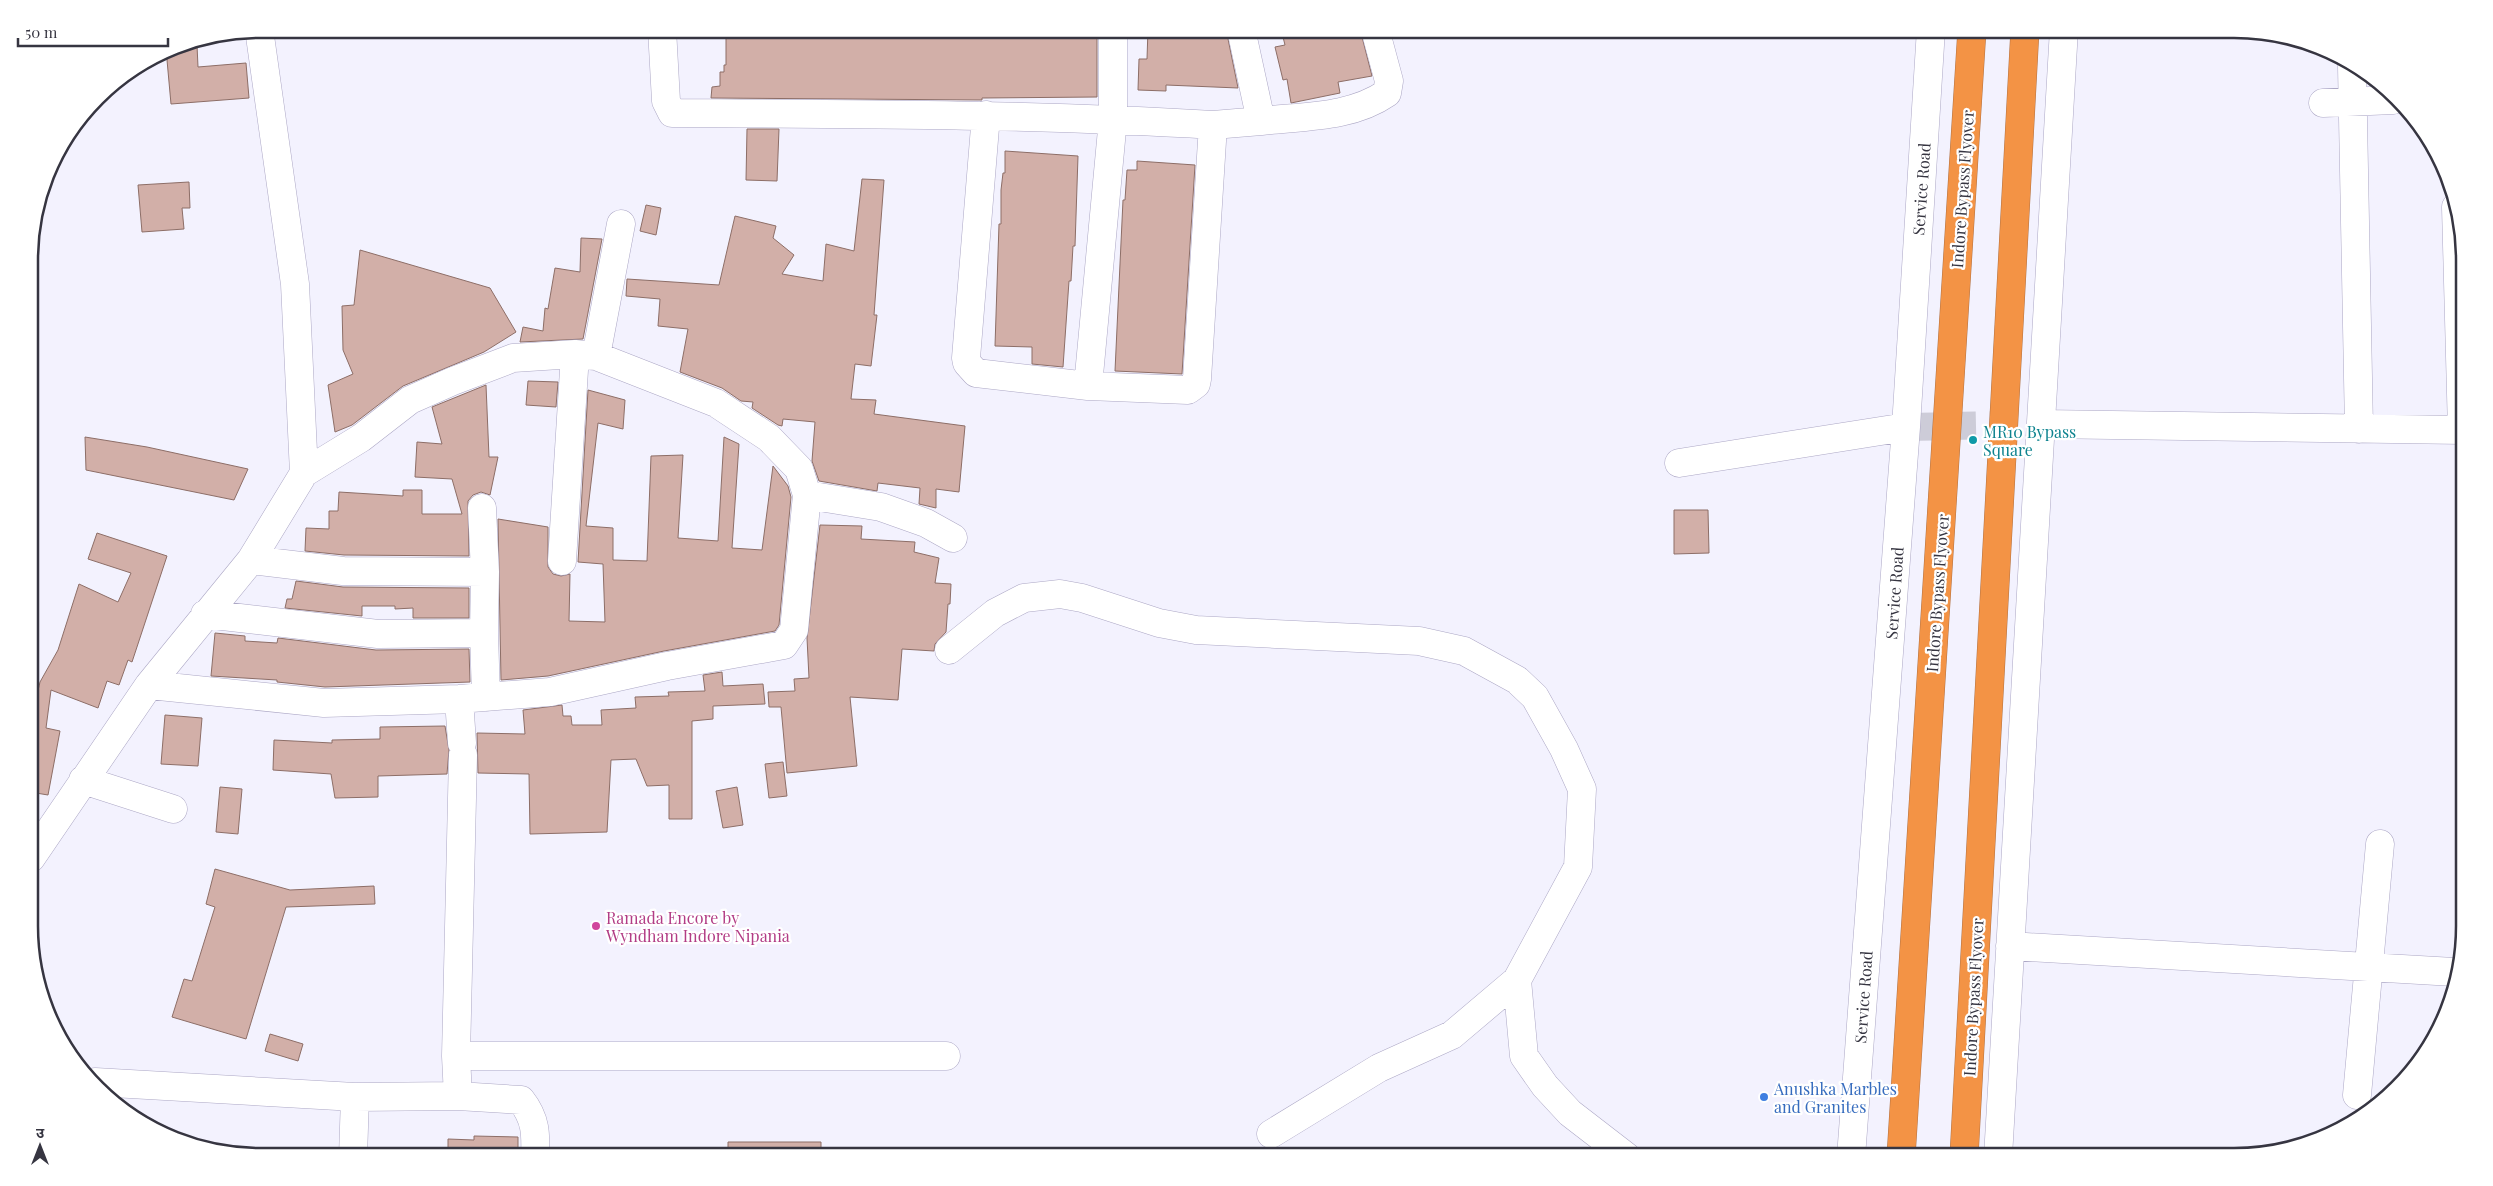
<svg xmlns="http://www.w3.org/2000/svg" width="2493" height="1186" viewBox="0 0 2493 1186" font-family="'Playfair Display','Noto Sans Devanagari',serif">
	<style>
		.building { fill: #d2afa8; stroke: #8d6e67 }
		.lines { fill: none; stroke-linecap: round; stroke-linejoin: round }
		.minor-tunnel { stroke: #cdccd8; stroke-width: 28; stroke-dasharray: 28 14; stroke-linecap: butt }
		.minor-casing { stroke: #aca7c5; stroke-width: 29 }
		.minor { stroke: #fff; stroke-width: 28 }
		.highway-bridge-casing { stroke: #b17244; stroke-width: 29; stroke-linecap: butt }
		.highway-bridge { stroke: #f39345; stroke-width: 28 }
		.culture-dot { fill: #0f9aa8; stroke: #fff; stroke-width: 2 }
		.hotel-dot { fill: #d1479c; stroke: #fff; stroke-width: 2 }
		.shop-dot { fill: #3f7fe0; stroke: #fff; stroke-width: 2 }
		.labels { text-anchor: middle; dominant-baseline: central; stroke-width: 4.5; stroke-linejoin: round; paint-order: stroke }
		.street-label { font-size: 16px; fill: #363541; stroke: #fff }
		.culture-label { font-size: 16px; fill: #0d838f; stroke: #fff; text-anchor: start }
		.hotel-label { font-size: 16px; fill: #b23c85; stroke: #fff; text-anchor: start }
		.shop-label { font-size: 16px; fill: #366cbe; stroke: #fff; text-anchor: start }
		.rim { fill: none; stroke: #363541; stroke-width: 2.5 }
	</style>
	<rect width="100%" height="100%" fill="#f3f2fe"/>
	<!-- building -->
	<path class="building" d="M726 29H1097V97L982 98V100L711 98 712 87 720 86V72H724V65H726Z
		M1148 29H1226L1238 88 1166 85V91L1138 90 1139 59H1147Z
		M1281 29H1360L1372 76 1338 82 1340 93 1291 103 1287 79 1283 80 1275 47 1285 45Z
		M197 45 198 67 246 63 249 98 171 104 166 49 171 47Z
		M747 129H779L777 181 746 180Z
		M1005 151 1078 156 1075 246H1073L1071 281H1069L1063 367 1032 364V347L995 346 999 224H1001V190L1003 173H1005Z
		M1137 161 1195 165 1182 374 1115 371 1123 200H1125L1127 170H1137Z
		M862 179 884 180 874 315H877L871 366 855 364 851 399 876 400 874 414 965 426 959 492 936 489V508L919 504 920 488 878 483 877 491 819 481 812 461 815 422 783 419 782 426 778 425 752 408 753 402 741 401 722 388 680 372 688 329 658 326 660 299 626 296 627 279 719 285 735 216 776 226 773 238 794 255 782 274 823 281 826 244 854 251Z
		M189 182 190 208H182L184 229 142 232 138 185Z
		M646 205 661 208 656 235 640 231Z
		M581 238 602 239 583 339 520 342 523 327 543 331 545 308 548 309 555 268 580 272Z
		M360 250 490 288 516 332 484 352 403 386 352 425 335 432 328 385 353 374 343 350 342 306 354 305Z
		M528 381 558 382 556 407 526 405Z
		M486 385 489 457H498L490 495 481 492 473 495 468 501 469 556 344 555 305 551 306 528 329 529V511H338L339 492 403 496V490H422V514H462L452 479 415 477 417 442 442 444 432 407Z
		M588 390 625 400 623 429 598 423 586 526 613 528V560L647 561 651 456 683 455 678 538 718 541 724 437 739 444 732 548 762 550 773 466 788 486 791 497 779 625 775 631 664 651 548 676 501 680 498 519 548 527V567L553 574 561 576 570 574 569 621 605 622 603 564 578 562Z
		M85 437 147 447 248 469 234 500 86 470Z
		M1674 510H1708L1709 553 1674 554Z
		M820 525 862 526 861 539 915 542 914 552 939 558 935 583 951 584 950 604H948L946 632 935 644 934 651 902 649 898 700 850 697 857 766 787 773 781 707H769L768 692 795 691 794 679 809 678 807 638Z
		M97 533 167 556 132 662 128 660 119 685 107 681 98 708 51 690 46 728 60 731 48 795 30 792V725L40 682 58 650 79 584 118 602 131 573 88 559Z
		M296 581 343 587 469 588V618H413V608L395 609V606H362V616L285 608 287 599H292Z
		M215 633 245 636V641L277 643 278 638 376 650 469 649 470 682 325 687 277 682V680L211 676Z
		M722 672 723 686 763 684 765 704 713 706V719L692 721V819H669V785L647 786 636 759 611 760 607 832 530 834 529 774 478 773 477 733 525 734 523 710 562 705 563 716H571L572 725H602L601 710 636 708 635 697 669 696 668 692 705 691 703 675Z
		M165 715 202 718 198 766 161 764Z
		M445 726 449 750 447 774 378 776V797L335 798 331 774 273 770 274 740 332 743V740L380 739V727Z
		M783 762 787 796 769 798 765 764Z
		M220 787 242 789 238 834 216 832Z
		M737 787 743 825 723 828 716 791Z
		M215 869 290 890 374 886 375 904 286 907 246 1039 172 1017 184 979 192 981 215 907 206 904Z
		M270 1034 303 1044 298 1061 265 1051Z
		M474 1136 518 1137V1157H448V1139L474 1140Z
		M728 1142H821V1157H728Z"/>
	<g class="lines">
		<!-- minor-tunnel -->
		<path class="minor-tunnel" d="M1906 427 2042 424"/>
		<defs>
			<path id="minor" d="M662 29 666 101 672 113C853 114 1033 114 1213 125
				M2352 66 2359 429
				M2323 103 2393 100
				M986 115 966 358 967 363 976 373 1088 386 1188 390 1196 384 1197 379 1213 125 1261 121 1241 29
				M1261 121C1304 116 1351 118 1387 93L1389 81 1375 29
				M2456 207 2462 430
				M596 356 621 224
				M1088 386 1113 119V29
				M2042 424 2463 430
				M1679 463 1906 427
				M807 495 881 507 926 523 953 538
				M482 508 485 572
				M562 561 575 354
				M205 614 378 634 484 633 485 572 343 571 251 560
				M484 633 486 697
				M949 650 995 613 1024 598 1060 594 1082 598 1159 623 1196 630 1419 641 1464 651 1517 680 1535 697 1564 749 1582 789 1578 867 1517 980 1524 1056 1545 1086 1570 1113 1627 1157
				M149 685 324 703 459 699 550 692 667 666 784 645 794 630 807 495 799 469 769 438 716 403 596 356 575 354 513 358 453 381 410 400 361 438 304 473
				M459 699 462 743
				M83 780 173 809
				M31 858 149 685 251 560 304 473 295 284 259 29
				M2010 946 2454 972
				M456 1056H946
				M95 1082 355 1097 458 1096 521 1100C536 1119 536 1134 535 1157
				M2357 1095 2380 844
				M458 1096 456 1056 463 755
				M1271 1134 1379 1068 1452 1035 1517 980
				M353 1157 355 1097
				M1851 1157 1906 427 1931 29
				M1998 1157 2064 29"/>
		</defs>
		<!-- minor casing -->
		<use href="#minor" class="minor-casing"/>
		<!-- minor -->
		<use href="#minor" class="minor"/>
		<defs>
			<path id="highway-bridge" d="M1901 1157 1972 29
				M1964 1157 2025 29"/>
		</defs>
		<!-- highway-bridge casing -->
		<use href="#highway-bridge" class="highway-bridge-casing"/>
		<!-- highway-bridge -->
		<use href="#highway-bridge" class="highway-bridge"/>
	</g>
	<!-- markers -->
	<circle class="culture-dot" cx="1973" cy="440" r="5"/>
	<circle class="hotel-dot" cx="596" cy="926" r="5"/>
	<circle class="shop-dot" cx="1764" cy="1097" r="5"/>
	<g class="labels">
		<!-- street labels -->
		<g class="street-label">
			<text transform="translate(1921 189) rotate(-86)">Service Road</text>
			<text transform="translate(1962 189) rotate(-86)">Indore Bypass Flyover</text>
			<text transform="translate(1894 593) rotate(-86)">Service Road</text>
			<text transform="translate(1937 593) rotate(-86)">Indore Bypass Flyover</text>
			<text transform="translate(1863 997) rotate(-86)">Service Road</text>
			<text transform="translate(1973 997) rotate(-87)">Indore Bypass Flyover</text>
		</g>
		<!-- culture labels -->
		<g class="culture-label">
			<text x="1983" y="431">MR10 Bypass<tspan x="1983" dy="18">Square</tspan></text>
		</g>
		<!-- hotel labels -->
		<g class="hotel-label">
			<text x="606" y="917">Ramada Encore by<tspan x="606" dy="18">Wyndham Indore Nipania</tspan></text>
		</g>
		<!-- shop labels -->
		<g class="shop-label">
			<text x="1774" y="1088">Anushka Marbles<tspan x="1774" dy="18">and Granites</tspan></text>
		</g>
	</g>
	<!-- crop -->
	<path d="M0 0H2493V1186H0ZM260 38H2234A222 222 0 0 1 2456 260V926A222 222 0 0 1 2234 1148H260A222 222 0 0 1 38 926V260A222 222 0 0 1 260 38Z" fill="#fff" fill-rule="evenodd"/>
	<path class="rim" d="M260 38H2234A222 222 0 0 1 2456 260V926A222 222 0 0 1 2234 1148H260A222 222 0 0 1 38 926V260A222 222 0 0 1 260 38Z"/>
	<!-- north arrow -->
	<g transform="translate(40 1146)" stroke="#ffffff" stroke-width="4" paint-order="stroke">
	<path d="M0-4L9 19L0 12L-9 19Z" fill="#363541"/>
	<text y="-8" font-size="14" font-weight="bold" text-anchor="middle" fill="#363541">उ</text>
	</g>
	<!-- scale -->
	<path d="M18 38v8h150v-8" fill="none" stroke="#363541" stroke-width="2.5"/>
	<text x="25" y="38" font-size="15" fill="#363541" stroke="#ffffff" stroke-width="4" paint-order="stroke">50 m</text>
</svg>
